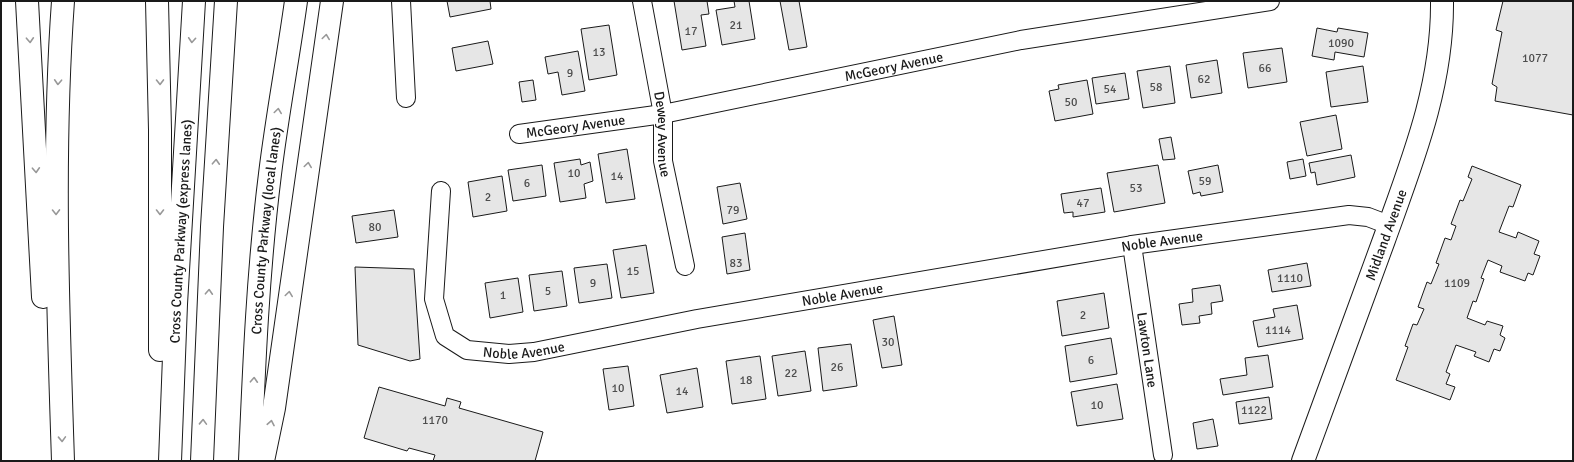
<svg xmlns="http://www.w3.org/2000/svg" width="1574" height="462" viewBox="0 0 1574 462" font-family="Signika,sans-serif">
	<style>
		.building { fill: #e6e6e6; stroke: #1a1a1a }
		.lines { fill: none; stroke-linecap: round; stroke-linejoin: round }
		.minor-casing { stroke: #1a1a1a; stroke-width: 20 }
		.tertiary-casing { stroke: #1a1a1a; stroke-width: 24 }
		.motorway-casing { stroke: #1a1a1a; stroke-width: 24 }
		.minor { stroke: #fff; stroke-width: 18 }
		.tertiary { stroke: #fff; stroke-width: 22 }
		.motorway { stroke: #fff; stroke-width: 22 }
		.oneway { stroke: #989898 }
		.labels { text-anchor: middle; dominant-baseline: central; stroke-width: 3; stroke-linejoin: round; paint-order: stroke }
		.number-label { font-size: 12px; fill: #4d4d4d }
		.street-label { font-size: 14px; fill: #1a1a1a; stroke: #fff }
	</style>
	<rect width="100%" height="100%" fill="#fff"/>
	<!-- building -->
	<path class="building" d="M447 1H490L491 9 450 17Z
		M674 1H707L709 14 701 15 706 46 682 50Z
		M734 1H749L755 39 722 45 716 10 735 7Z
		M780 1H799L807 47 789 50Z
		M1503 1H1573V115L1495 101 1497 87 1492 84 1502 32 1496 30Z
		M609 25 617 75 589 80 581 29Z
		M1317 28 1337 32 1338 28 1368 33 1364 57 1335 52 1334 60 1312 56Z
		M488 41 493 64 456 71 452 48Z
		M1282 48 1287 82 1248 88 1243 53Z
		M578 51 585 91 562 95 558 72 548 74 545 57Z
		M1217 60 1222 93 1191 98 1186 65Z
		M1170 66 1175 103 1143 108 1137 71Z
		M1363 66 1368 102 1331 107 1326 72Z
		M1125 73 1129 99 1096 104 1092 78Z
		M533 80 536 100 522 102 519 82Z
		M1087 80 1093 114 1055 121 1049 91 1059 89 1058 85Z
		M1336 115 1342 149 1307 156 1300 122Z
		M1171 137 1175 159 1163 160 1159 139Z
		M627 149 635 199 606 203 598 154Z
		M1351 155 1355 177 1317 185 1315 172 1311 173 1309 163Z
		M580 159 581 165 590 162 593 181 584 184 586 198 560 202 554 163Z
		M1303 159 1306 176 1290 179 1287 162Z
		M542 165 546 196 513 201 508 170Z
		M1158 165 1165 203 1114 212 1107 173Z
		M1218 165 1223 192 1201 196 1200 192 1193 194 1188 171Z
		M1472 166 1521 185 1513 207 1509 206 1499 232 1516 238 1518 232 1539 241 1534 254 1540 256 1533 275 1528 273 1525 281 1500 272 1502 266 1488 260 1481 278 1484 279 1476 302 1473 301 1467 318 1485 325 1487 321 1503 326 1500 335 1505 338 1500 351 1494 349 1489 362 1474 356 1476 352 1456 345 1446 372 1450 374 1446 384 1455 387 1450 400 1396 380 1408 347 1405 346 1413 324 1417 325 1424 309 1418 307 1427 282 1431 284 1439 264 1436 263 1445 238 1451 240 1456 226 1451 224 1460 200 1463 201 1472 179 1468 177Z
		M502 176 507 211 473 217 468 182Z
		M740 183 747 219 723 224 717 187Z
		M1101 188 1105 212 1073 217V212L1064 213 1061 194Z
		M394 210 398 237 356 243 352 216Z
		M745 233 750 270 727 274 722 237Z
		M646 245 654 293 621 298 613 250Z
		M1307 263 1311 286 1272 292 1268 270Z
		M607 264 612 298 579 303 574 268Z
		M355 267 414 269 420 359 410 361 358 345Z
		M562 271 567 306 534 311 529 275Z
		M518 278 523 312 490 318 485 283Z
		M1220 285 1223 301 1211 303 1212 314 1199 316 1200 323 1182 325 1179 304 1193 302 1192 289Z
		M1104 293 1109 328 1062 336 1057 301Z
		M1297 305 1303 339 1258 347 1253 321 1275 317 1273 309Z
		M894 316 902 365 882 368 873 320Z
		M1111 338 1117 374 1070 382 1065 346Z
		M851 344 857 386 823 391 818 348Z
		M805 351 811 391 778 396 772 356Z
		M1268 355 1273 387 1223 395 1220 379 1247 375 1245 358Z
		M760 356 766 399 732 404 726 361Z
		M628 366 634 406 609 410 603 369Z
		M697 368 703 407 667 413 660 375Z
		M1117 384 1123 419 1077 426 1071 392Z
		M379 387 445 406 447 398 461 402 459 408 543 432 535 461H433L435 455 409 448 407 451 364 438Z
		M1269 397 1272 419 1239 424 1236 402Z
		M1213 419 1218 446 1197 449 1193 423Z"/>
	<g class="lines">
		<defs>
			<g id="minor">
				<path d="M401 1 406 98"/>
				<path id="s1" d="M642 1 663 114V161L685 266"/>
				<path id="s2" d="M519 134 663 114 1021 40 1270 1"/>
				<path id="s3" d="M441 191 434 299 445 336 467 350 509 354 534 352 697 319 1132 245 1349 215 1368 217 1389 225"/>
				<path id="s4" d="M1132 245 1163 455"/>
			</g>
			<g id="tertiary">
				<path id="s5" d="M1303 461C1330 387 1357 314 1384 240 1412 162 1443 86 1442 1"/>
			</g>
			<g id="motorway">
				<path d="M27 1 43 297"/>
				<path d="M63 1C52 154 58 308 63 461"/>
				<path d="M157 1 160 130V350"/>
				<path id="s6" d="M170 461 176 304 194 1"/>
				<path d="M202 461 212 227 226 1"/>
				<path id="s7" d="M250 461C254 365 258 270 270 174 277 116 288 59 296 1"/>
				<path d="M263 461 274 408 332 1"/>
			</g>
		</defs>
		<!-- minor casing -->
		<use href="#minor" class="minor-casing"/>
		<!-- tertiary casing -->
		<use href="#tertiary" class="tertiary-casing"/>
		<!-- motorway casing -->
		<use href="#motorway" class="motorway-casing"/>
		<!-- minor -->
		<use href="#minor" class="minor"/>
		<!-- tertiary -->
		<use href="#tertiary" class="tertiary"/>
		<!-- motorway -->
		<use href="#motorway" class="motorway"/>
	</g>
	<!-- one-way arrows -->
	<defs><path id="oneway-chevron" d="M-2-3.5L2.5 0L-2 3.5" fill="none" stroke-width="1.6" stroke-linecap="round" stroke-linejoin="round"/></defs>
	<g class="oneway">
		<use href="#oneway-chevron" transform="translate(326 37) rotate(-82)"/>
		<use href="#oneway-chevron" transform="translate(30 40) rotate(87)"/>
		<use href="#oneway-chevron" transform="translate(192 40) rotate(94)"/>
		<use href="#oneway-chevron" transform="translate(58 82) rotate(93)"/>
		<use href="#oneway-chevron" transform="translate(160 82) rotate(89)"/>
		<use href="#oneway-chevron" transform="translate(278 111) rotate(-82)"/>
		<use href="#oneway-chevron" transform="translate(216 162) rotate(-87)"/>
		<use href="#oneway-chevron" transform="translate(308 165) rotate(-82)"/>
		<use href="#oneway-chevron" transform="translate(36 170) rotate(87)"/>
		<use href="#oneway-chevron" transform="translate(56 212) rotate(89)"/>
		<use href="#oneway-chevron" transform="translate(160 212) rotate(90)"/>
		<use href="#oneway-chevron" transform="translate(209 292) rotate(-87)"/>
		<use href="#oneway-chevron" transform="translate(289 294) rotate(-82)"/>
		<use href="#oneway-chevron" transform="translate(254 380) rotate(-87)"/>
		<use href="#oneway-chevron" transform="translate(203 422) rotate(-88)"/>
		<use href="#oneway-chevron" transform="translate(271 423) rotate(-79)"/>
		<use href="#oneway-chevron" transform="translate(62 439) rotate(88)"/>
	</g>
	<g class="labels">
		<!-- number labels -->
		<g class="number-label">
			<text x="736" y="25">21</text>
			<text x="691" y="31">17</text>
			<text x="1341" y="43">1090</text>
			<text x="599" y="52">13</text>
			<text x="1535" y="58">1077</text>
			<text x="1265" y="68">66</text>
			<text x="570" y="73">9</text>
			<text x="1204" y="79">62</text>
			<text x="1156" y="87">58</text>
			<text x="1110" y="89">54</text>
			<text x="1071" y="102">50</text>
			<text x="574" y="173">10</text>
			<text x="617" y="176">14</text>
			<text x="1205" y="181">59</text>
			<text x="527" y="183">6</text>
			<text x="1136" y="188">53</text>
			<text x="488" y="197">2</text>
			<text x="1083" y="203">47</text>
			<text x="733" y="210">79</text>
			<text x="375" y="227">80</text>
			<text x="736" y="263">83</text>
			<text x="633" y="271">15</text>
			<text x="1290" y="278">1110</text>
			<text x="593" y="283">9</text>
			<text x="1457" y="283">1109</text>
			<text x="548" y="291">5</text>
			<text x="503" y="295">1</text>
			<text x="1083" y="315">2</text>
			<text x="1278" y="330">1114</text>
			<text x="888" y="342">30</text>
			<text x="1091" y="360">6</text>
			<text x="837" y="367">26</text>
			<text x="791" y="373">22</text>
			<text x="746" y="380">18</text>
			<text x="618" y="388">10</text>
			<text x="682" y="391">14</text>
			<text x="1097" y="405">10</text>
			<text x="1254" y="410">1122</text>
			<text x="435" y="420">1170</text>
		</g>
		<!-- street labels -->
		<g class="street-label">
			<text stroke="none"><textPath href="#s2" startOffset="381">McGeory Avenue</textPath></text>
			<text stroke="none"><textPath href="#s2" startOffset="57">McGeory Avenue</textPath></text>
			<text stroke="none"><textPath href="#s1" startOffset="135">Dewey Avenue</textPath></text>
			<text stroke="none"><textPath href="#s7" startOffset="231">Cross County Parkway (local lanes)</textPath></text>
			<text stroke="none"><textPath href="#s6" startOffset="230">Cross County Parkway (express lanes)</textPath></text>
			<text stroke="none"><textPath href="#s5" startOffset="241">Midland Avenue</textPath></text>
			<text stroke="none"><textPath href="#s3" startOffset="878">Noble Avenue</textPath></text>
			<text stroke="none"><textPath href="#s3" startOffset="554">Noble Avenue</textPath></text>
			<text stroke="none"><textPath href="#s3" startOffset="230">Noble Avenue</textPath></text>
			<text stroke="none"><textPath href="#s4" startOffset="106">Lawton Lane</textPath></text>
		</g>
	</g>
	<!-- border -->
	<rect width="1574" height="462" fill="none" stroke="#1a1a1a" stroke-width="4"/>
</svg>
